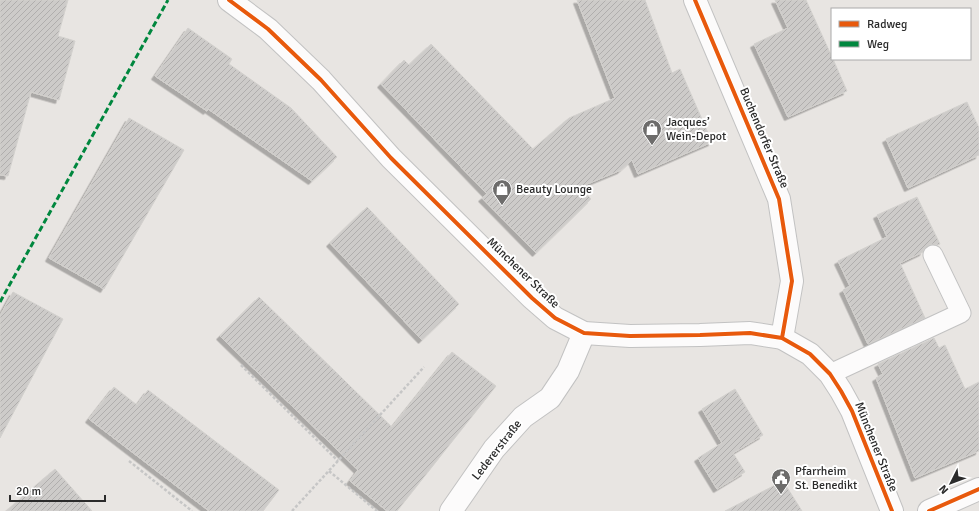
<svg xmlns="http://www.w3.org/2000/svg" width="979" height="511" viewBox="0 0 979 511" font-family="Signika,sans-serif">
	<style>
		.building { fill: url(#building-hatch); stroke: #d3d1ce; filter: url(#shadow) }
		.lines { fill: none; stroke-linecap: round; stroke-linejoin: round }
		.lane-casing { stroke: #c2c2c2; stroke-width: 21 }
		.street-casing { stroke: #c2c2c2; stroke-width: 24 }
		.secondary-casing { stroke: #c2c2c2; stroke-width: 24 }
		.path { stroke: #c6c6c6; stroke-width: 2.5; stroke-dasharray: 3 2; stroke-linecap: butt }
		.lane { stroke: #fcfbfb; stroke-width: 19 }
		.street { stroke: #fcfbfb; stroke-width: 22 }
		.secondary { stroke: #fcfbfb; stroke-width: 22 }
		.quiet { stroke: #00873e; stroke-width: 3; stroke-dasharray: 6 3; stroke-linecap: butt }
		.cycleway-casing { stroke: #fff; stroke-width: 6 }
		.cycleway { stroke: #e8590c; stroke-width: 4 }
		.labels { text-anchor: middle; dominant-baseline: central; stroke-width: 4; stroke-linejoin: round; paint-order: stroke }
		.poi-label { font-size: 12px; fill: #2b2b2b; stroke: #fff; text-anchor: start }
		.street-label { font-size: 12px; fill: #2b2b2b; stroke: #fff }
	</style>
	<defs>
		<pattern id="building-hatch" width="6" height="6" patternUnits="userSpaceOnUse"><rect width="6" height="6" fill="#cdcbc9"/><path d="M-1 1l2-2M0 6l6-6M5 7l2-2" fill="none" stroke="#b0aead"/></pattern>
		<filter id="shadow"><feDropShadow dx="-3.5" dy="3.5" stdDeviation="0" flood-color="#0004"/></filter>
	</defs>
	<rect width="100%" height="100%" fill="#e8e5e2"/>
	<!-- building -->
	<path class="building" d="M0 0H68L58 36 75 41 59 100 31 92 8 176 0 175Z
		M577 0H645L672 73 680 69 712 142 638 174 632 160 621 170 580 187 591 199 536 253 482 198 487 194 381 84 404 60 409 65 431 44 533 149 569 118 615 98Z
		M775 0H806L832 57V59H833L847 91 788 117 754 44 788 28Z
		M188 28 232 59 229 64 291 108 337 157 312 181 208 109 207 111 155 76Z
		M967 102 979 128V155L908 188 886 139Z
		M129 118 184 150 104 289 49 258Z
		M917 197 940 244 938 245 933 244 929 245 924 249 923 252 900 263 925 318 868 344 843 290 850 286 838 261 887 237 877 215Z
		M367 207 459 304 422 340 330 243Z
		M13 292 63 319 0 438V316Z
		M259 297 392 427 452 352 496 386 397 511H387L350 481 358 470 220 336Z
		M934 338 939 348 945 345 965 389 979 382V451L915 478 876 378 883 374 878 364Z
		M114 387 137 405 148 390 279 490 263 511H209L89 419Z
		M735 389 763 435 733 453 745 472 717 489 698 458 722 443 702 409Z
		M55 469 92 511H6Z
		M783 481 802 511H725Z"/>
	<g class="lines">
		<defs>
			<path id="lane" d="M830 374 961 313 933 255"/>
			<path id="street" d="M695 0 779 199 792 281 782 338
				M451 511 494 449 523 417 550 398 568 371 584 333
				M929 511 979 489"/>
			<path id="secondary" d="M229 0 268 29 321 80 391 158 532 298 555 318 584 333 630 336 700 335 750 333 782 338 810 354 830 374 841 391 852 411 892 511"/>
		</defs>
		<!-- lane casing -->
		<use href="#lane" class="lane-casing"/>
		<!-- street casing -->
		<use href="#street" class="street-casing"/>
		<!-- secondary casing -->
		<use href="#secondary" class="secondary-casing"/>
		<!-- path -->
		<path class="path" d="M241 365 338 461
			M129 461 192 511
			M329 471 377 511
			M292 511 424 367"/>
		<!-- lane -->
		<use href="#lane" class="lane"/>
		<!-- street -->
		<use href="#street" class="street"/>
		<!-- secondary -->
		<use href="#secondary" class="secondary"/>
		<!-- quiet -->
		<path class="quiet" d="M0 302 168 0"/>
		<defs>
			<path id="cycleway" d="M229 0 268 29 321 80 391 158 532 298 555 318 584 333 630 336 700 335 750 333 782 338 810 354 830 374 841 391 852 411 892 511
				M695 0 779 199 792 281 782 338
				M929 511 979 489"/>
		</defs>
		<!-- cycleway casing -->
		<use href="#cycleway" class="cycleway-casing"/>
		<!-- cycleway -->
		<use href="#cycleway" class="cycleway"/>
	</g>
	<!-- icons -->
	<defs>
		<symbol id="shop-pin" viewBox="-11 -11 22 30"><path d="M0 17L-7.5 6A9.5 9.5 0 1 1 7.5 6Z" fill="#6d6c6b" stroke="#fff"/><path d="M-5-2.5h2.3a2.7 3.5 0 0 1 5.4 0H5L5.5 6h-11ZM-1.5-2.5h3a1.5 2.3 0 0 0-3 0Z" fill="#fff"/></symbol>
		<symbol id="civic-pin" viewBox="-11 -11 22 30"><path d="M0 17L-7.5 6A9.5 9.5 0 1 1 7.5 6Z" fill="#6d6c6b" stroke="#fff"/><path d="M-.6-6.5H3V-4.5H.6V-3L4-1V1h2V6H-6V1h2V-1L-.6-3ZM-1.2 2.5V6h2.4V2.5Z" fill="#fff"/></symbol>
	</defs>
	<g fill-rule="evenodd">
		<use href="#shop-pin" x="641" y="118" width="22" height="30"/>
		<use href="#shop-pin" x="491" y="178" width="22" height="30"/>
		<use href="#civic-pin" x="770" y="467" width="22" height="30"/>
	</g>
	<g class="labels">
		<!-- poi labels -->
		<g class="poi-label">
			<text x="666" y="122">Jacques’<tspan x="666" dy="14">Wein-Depot</tspan></text>
			<text x="516" y="189">Beauty Lounge</text>
			<text x="795" y="471">Pfarrheim<tspan x="795" dy="14">St. Benedikt</tspan></text>
		</g>
		<!-- street labels -->
		<g class="street-label">
			<text transform="translate(764 138) rotate(67)">Buchendorfer Straße</text>
			<text transform="translate(523 273) rotate(44)">Münchener Straße</text>
			<text transform="translate(876 447) rotate(68)">Münchener Straße</text>
			<text transform="translate(497 450) rotate(-52)">Ledererstraße</text>
		</g>
	</g>
	<!-- legend -->
	<rect x="831" y="8" width="140" height="52" fill="#ffffff" stroke="#aaaaaa"/>
	<rect x="839" y="21" width="20" height="6" fill="#e8590c" stroke="#aaaaaa"/>
	<text x="867" y="28" font-size="12" fill="#2b2b2b">Radweg</text>
	<rect x="839" y="41" width="20" height="6" fill="#00873e" stroke="#aaaaaa"/>
	<text x="867" y="48" font-size="12" fill="#2b2b2b">Weg</text>
	<!-- north arrow -->
	<g transform="translate(951 483) rotate(228)" stroke="#ffffff" stroke-width="3" paint-order="stroke">
	<path d="M0-3L7 15L0 10L-7 15Z" fill="#2b2b2b"/>
	<text y="-6" font-size="11" font-weight="bold" text-anchor="middle" fill="#2b2b2b">N</text>
	</g>
	<!-- scale -->
	<path d="M10 495v6h95v-6" fill="none" stroke="#2b2b2b" stroke-width="2"/>
	<text x="16" y="495" font-size="12" fill="#2b2b2b" stroke="#ffffff" stroke-width="3" paint-order="stroke">20 m</text>
</svg>
